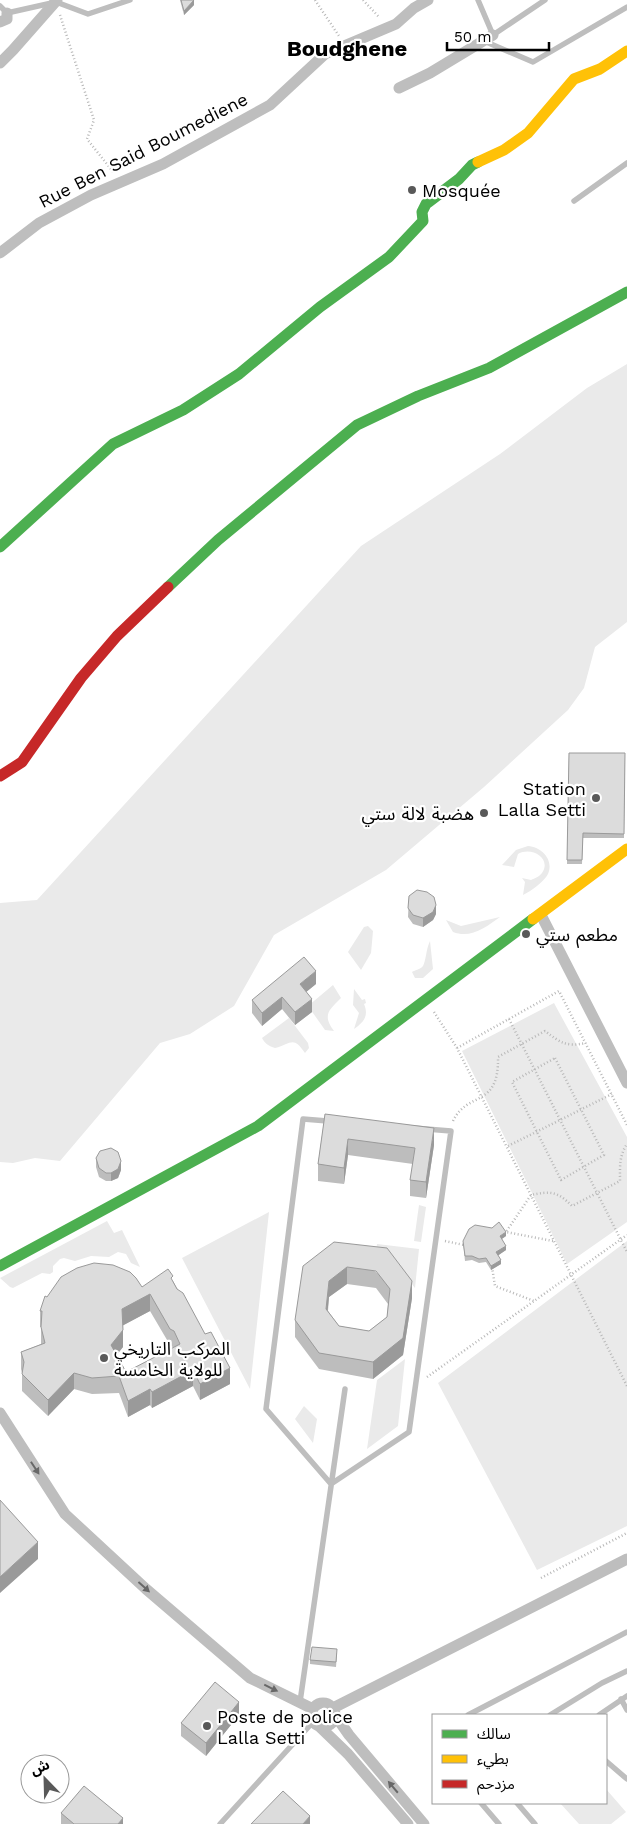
<svg xmlns="http://www.w3.org/2000/svg" width="627" height="1824" viewBox="0 0 627 1824" font-family="'Work Sans','Noto Sans Arabic',sans-serif">
	<style>
		.green { fill: #eaeaea }
		.lines { fill: none; stroke-linecap: round; stroke-linejoin: round }
		.path { stroke: #b8b8b8; stroke-width: 2.5; stroke-dasharray: 1 2.5; stroke-linecap: butt }
		.lane { stroke: #bebebe; stroke-width: 5.5 }
		.street { stroke: #bebebe; stroke-width: 11 }
		.fast { stroke: #4caf50; stroke-width: 11 }
		.slow { stroke: #ffc107; stroke-width: 11 }
		.jam { stroke: #c62828; stroke-width: 11 }
		.wall { fill: #bdbdbd; fill-rule: evenodd }
		.shaded-wall { fill: #9a9a9a }
		.building { fill: #dcdcdc; stroke: #9a9a9a; fill-rule: evenodd }
		.oneway { fill: #686868 }
		.poi-dot { fill: #595959; stroke: #fff; stroke-width: 2 }
		.labels { text-anchor: middle; dominant-baseline: central; stroke-width: 4.5; stroke-linejoin: round; paint-order: stroke }
		.street-label { font-size: 18px; fill: #000; stroke: #fff }
		.poi-label { font-size: 18px; fill: #000; stroke: #fff; text-anchor: start }
		.district-label { font-size: 22px; font-weight: bold; fill: #000; stroke: #fff }
	</style>
	<rect width="100%" height="100%" fill="#fff"/>
	<!-- green -->
	<path class="green" d="M627 364V622L595 647 584 688 568 710 484 787 386 870 274 935 234 1006 190 1034 160 1043 60 1161 35 1158 13 1163 0 1162V903L37 900 361 546 500 454 587 388Z
		M528 846C542 847 554 860 548 874 544 882 531 891 523 895L525 882 522 878 531 880C535 878 539 877 542 873 552 859 532 846 518 854L514 867 502 865 516 850Z
		M500 917C486 927 471 939 453 932L446 920 461 926Z
		M368 926 373 931 371 953 361 970 348 952 364 927Z
		M430 941 433 969 423 978H415L412 972C415 970 421 969 423 966 426 961 426 949 430 941Z
		M333 985 341 998C329 1010 322 1015 334 1031L325 1030 308 1006Z
		M354 989 362 1000 365 999 366 1003 364 1004C369 1016 364 1022 354 1029L359 1013 353 1005Z
		M554 1003 627 1137V1222L567 1264 462 1051Z
		M289 1018 308 1043 309 1048 305 1053C293 1035 291 1044 275 1048 269 1046 265 1044 262 1038Z
		M419 1205 426 1207 421 1242 414 1241Z
		M269 1212 250 1389 182 1258Z
		M107 1221 114 1233 122 1230 140 1267 131 1263 126 1254 118 1252 109 1257 91 1256 75 1261 64 1258 60 1259 53 1266V1272L50 1274 42 1273 13 1288 10 1287 0 1278Z
		M627 1241V1526L537 1570 438 1383Z
		M377 1244 419 1249 415 1288 393 1261 375 1258Z
		M405 1359 398 1426 367 1449 377 1380Z
		M304 1406 317 1419 313 1443 295 1419Z
		M606 1789 626 1812 611 1824H579L560 1803H606Z"/>
	<g class="lines">
		<!-- path -->
		<path class="path" d="M315 0 339 36
			M363 0 379 17
			M60 15 94 120 87 139 114 173
			M434 1012 457 1048 627 1386
			M509 1019 627 1252
			M457 1048 559 991 627 1125
			M555 1058 604 1155 561 1180 512 1082Z
			M453 1121C468 1090 499 1109 498 1057L545 1031C561 1043 566 1047 586 1043
			M508 1146 612 1094
			M445 1241 464 1245
			M553 1241 506 1232 531 1195C551 1191 557 1191 572 1206L620 1181C620 1167 619 1156 627 1144
			M492 1267 495 1286 534 1301
			M427 1377 627 1235
			M541 1578 627 1533"/>
		<!-- lane -->
		<path class="lane" d="M478 0 493 35 545 0
			M0 6 7 13 56 2 88 14 130 0
			M484 41 533 62 627 7
			M574 201 627 163
			M303 1119 451 1131 409 1432 331 1484 266 1409Z
			M621 1699 627 1710
			M300 1702 345 1389
			M468 1715 627 1632
			M550 1715 602 1683 627 1671
			M599 1715 627 1696
			M606 1761 627 1779
			M481 1803 499 1824
			M517 1803 535 1824
			M220 1824 313 1722"/>
		<!-- street -->
		<path class="street" d="M0 22 7 19V13
			M0 63 13 50 57 0
			M399 88 430 73 493 35
			M0 253 39 223 91 195 163 164 270 105 325 54 396 24 414 8 428 0
			M541 915 627 1083
			M0 1413 65 1514 146 1589 250 1678 313 1709
			M311 1715a12 12 0 1 1 24 0a12 12 0 1 1-24 0Z
			M333 1708 627 1559
			M335 1715 349 1735 424 1824
			M320 1727 348 1754 408 1824"/>
		<!-- fast -->
		<path class="fast" d="M0 547 113 444 183 410 239 374 320 307 389 257 423 221 422 212 426 204 459 179 472 165 478 162
			M168 587 218 540 357 425 418 396 489 368 627 292
			M0 1266 258 1126 533 919"/>
		<!-- slow -->
		<path class="slow" d="M478 162 504 150 528 133 574 79 600 69 627 51
			M533 919 627 849"/>
		<!-- jam -->
		<path class="jam" d="M0 776 22 762 81 678 117 636 168 587"/>
	</g>
	<!-- wall -->
	<path class="wall" d="M180 0H194V5L184 15Z
		M569 753H625L624 838H583L582 864H567Z
		M409 896 436 914 433 920 423 927 413 924 408 917Z
		M316 984 306 992 312 1012 295 1025 282 1009 262 1026 252 1013V1000Z
		M325 1114 434 1145 426 1198 410 1196V1180L413 1164 348 1155 344 1184 318 1181V1164Z
		M96 1158 121 1170 118 1178 111 1181H106L99 1177 96 1167Z
		M506 1236 502 1239 506 1250 498 1255 501 1264 491 1270 486 1262 479 1263 472 1260 465 1261 463 1241Z
		M334 1242 412 1298 403 1355 373 1379 319 1369 295 1337V1320ZM347 1284 376 1288 388 1304 387 1317 369 1331 339 1326 328 1311 329 1297Z
		M173 1281 230 1384 200 1400 193 1386 152 1408 150 1405 128 1417 119 1393 92 1394 74 1389 48 1416 22 1391V1373L21 1369V1352L41 1344V1327H40V1311L47 1297 142 1287ZM150 1311 170 1345 174 1348 126 1372 117 1355 123 1347V1325Z
		M337 1653 336 1667 310 1664V1660Z
		M239 1715 206 1756 181 1736V1723Z
		M61 1813 123 1824H61Z"/>
	<!-- shaded-wall -->
	<path class="shaded-wall" d="M194 0V5L184 15V11Z
		M436 905V914L433 920 423 927V918Z
		M316 971V984L300 997V984Z
		M282 997V1009L262 1026V1013Z
		M312 999V1012L295 1025V1012Z
		M434 1128V1145L426 1198V1182Z
		M348 1139V1155L344 1184V1168Z
		M121 1161V1170L118 1178 111 1181V1173Z
		M506 1232V1236L500 1240V1236Z
		M506 1246V1250L496 1257V1252Z
		M501 1260V1264L491 1270V1266Z
		M347 1267V1284L329 1297 326 1326V1309L329 1281Z
		M412 1281V1298L403 1355 373 1379V1362Z
		M150 1294V1311L122 1326V1309Z
		M123 1330V1347L111 1361V1345Z
		M230 1368V1384L200 1400V1384Z
		M193 1370V1386L152 1408V1392Z
		M74 1373V1389L48 1416V1400Z
		M150 1389V1405L128 1417V1401Z
		M38 1542V1559L0 1593V1577Z
		M239 1702V1715L206 1756V1743Z
		M310 1816V1824H303Z
		M123 1818V1824H118Z"/>
	<!-- building -->
	<path class="building" d="M181 0H194L184 11Z
		M569 753H625L624 834 583 833 582 860H567Z
		M417 890 427 892 434 897 436 905 433 912 423 918 413 915 408 908 409 896Z
		M304 957 316 971 300 984 312 999 295 1012 282 997 262 1013 252 1000Z
		M325 1114 434 1128 426 1182 410 1180 415 1148 348 1139 344 1168 318 1164Z
		M111 1148 118 1152 121 1161 118 1169 111 1173H106L99 1168 96 1158 100 1151Z
		M499 1222 506 1232 500 1236 506 1246 496 1252 501 1260 491 1266 486 1258 479 1259 472 1256H465L463 1241 469 1229 475 1225 492 1228Z
		M334 1242 387 1248 412 1281 403 1338 373 1362 319 1353 295 1320 303 1266ZM347 1267 376 1271 390 1289 387 1317 369 1331 339 1326 326 1309 329 1281Z
		M94 1263 113 1265 130 1272 136 1278 142 1287 168 1269 173 1276 171 1278 177 1289 183 1293 205 1334 211 1332 230 1368 200 1384 193 1370 152 1392 150 1389 128 1401 119 1376 92 1378 74 1373 48 1400 22 1374 24 1362 21 1352 45 1343 41 1327 42 1311H40L45 1296 47 1297 61 1277 77 1268ZM150 1294 170 1329 174 1331 180 1344 126 1372 111 1345 123 1330 122 1309Z
		M0 1500 38 1542 0 1577Z
		M312 1647 337 1649 336 1662 310 1660Z
		M215 1682 239 1702 206 1743 181 1723Z
		M84 1786 123 1818 118 1824H74L61 1813Z
		M283 1791 310 1816 303 1824H251Z"/>
	<!-- one-way arrows -->
	<defs><path id="oneway-solid" d="M-6-.8H1V-3.2L6.5 0L1 3.2V.8H-6Z" transform="scale(1.25)"/></defs>
	<g class="oneway">
		<use href="#oneway-solid" transform="translate(35 1468) rotate(57)"/>
		<use href="#oneway-solid" transform="translate(144 1587) rotate(42)"/>
		<use href="#oneway-solid" transform="translate(271 1688) rotate(26)"/>
		<use href="#oneway-solid" transform="translate(393 1787) rotate(-130)"/>
	</g>
	<!-- markers -->
	<g class="poi-dot">
		<circle cx="412" cy="190" r="5"/>
		<circle cx="596" cy="798" r="5"/>
		<circle cx="484" cy="813" r="5"/>
		<circle cx="526" cy="934" r="5"/>
		<circle cx="104" cy="1358" r="5"/>
		<circle cx="207" cy="1726" r="5"/>
	</g>
	<g class="labels">
		<!-- street labels -->
		<g class="street-label">
			<text transform="translate(143 150) rotate(-27)">Rue Ben Said Boumediene</text>
		</g>
		<!-- poi labels -->
		<g class="poi-label">
			<text x="422" y="190">Mosquée</text>
			<text x="586" y="788" text-anchor="end">Station<tspan x="586" dy="21">Lalla Setti</tspan></text>
			<text x="474" y="813" text-anchor="end">هضبة لالة ستي</text>
			<text x="536" y="934">مطعم ستي</text>
			<text x="114" y="1348">المركب التاريخي<tspan x="114" dy="21">للولاية الخامسة</tspan></text>
			<text x="217" y="1716">Poste de police<tspan x="217" dy="21">Lalla Setti</tspan></text>
		</g>
		<!-- district labels -->
		<g class="district-label">
			<text x="347" y="48">Boudghene</text>
		</g>
	</g>
	<!-- legend -->
	<rect x="432" y="1714" width="175" height="90" fill="#ffffff" stroke="#999999"/>
	<rect x="442" y="1730" width="25" height="8" fill="#4caf50" stroke="#999999"/>
	<text x="477" y="1739" font-size="15" fill="#000000">سالك</text>
	<rect x="442" y="1755" width="25" height="8" fill="#ffc107" stroke="#999999"/>
	<text x="477" y="1764" font-size="15" fill="#000000">بطيء</text>
	<rect x="442" y="1780" width="25" height="8" fill="#c62828" stroke="#999999"/>
	<text x="477" y="1789" font-size="15" fill="#000000">مزدحم</text>
	<!-- north arrow -->
	<g transform="translate(45 1779) rotate(337)"><circle r="24" fill="#ffffff" stroke="#999999"/>
	<path d="M0-4L9 19L0 12L-9 19Z" fill="#595959"/>
	<text y="-8" font-size="14" font-weight="bold" text-anchor="middle" fill="#000000">ش</text>
	</g>
	<!-- scale -->
	<path d="M447 42v8h102v-8" fill="none" stroke="#000000" stroke-width="2.5"/>
	<text x="454" y="42" font-size="15" fill="#000000" stroke="#ffffff" stroke-width="4" paint-order="stroke">50 m</text>
</svg>
